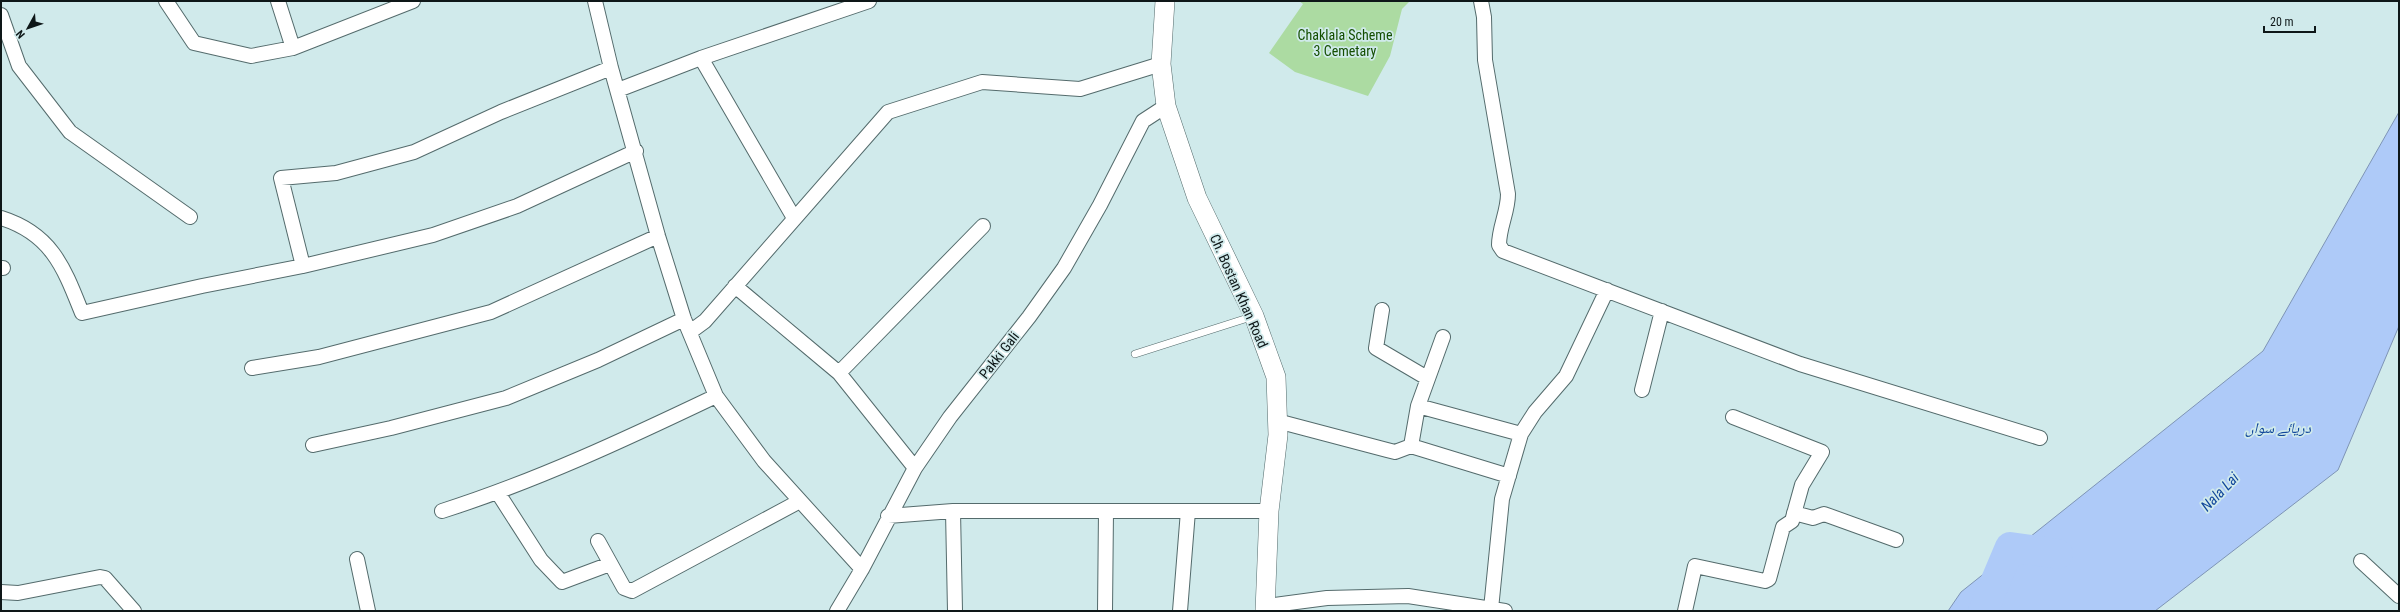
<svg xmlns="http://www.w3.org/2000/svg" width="2400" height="612" viewBox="0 0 2400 612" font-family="'Roboto Condensed','Noto Naskh Arabic',sans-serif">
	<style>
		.green { fill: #acdba2 }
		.water { fill: #aecaf8; stroke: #7e94b5 }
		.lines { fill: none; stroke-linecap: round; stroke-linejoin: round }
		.river { stroke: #aecaf8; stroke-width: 30 }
		.lane-casing { stroke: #546b6c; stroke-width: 8 }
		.street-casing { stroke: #546b6c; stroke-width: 16 }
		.secondary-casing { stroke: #546b6c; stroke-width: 20 }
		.lane { stroke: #fff; stroke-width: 7 }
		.street { stroke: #fff; stroke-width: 14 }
		.secondary { stroke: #fff; stroke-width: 19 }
		.labels { text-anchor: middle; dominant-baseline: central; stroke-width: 3.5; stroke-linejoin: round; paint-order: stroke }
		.park-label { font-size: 14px; fill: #144e01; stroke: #d0eaeb }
		.street-label { font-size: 14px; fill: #0e1718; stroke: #d0eaeb }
		.water-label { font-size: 15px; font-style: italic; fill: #11479b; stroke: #d0eaeb }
	</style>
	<rect width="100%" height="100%" fill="#d0eaeb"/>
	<!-- green -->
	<path class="green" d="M1299 1H1410L1402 9 1390 56 1368 96 1295 72 1269 53 1303 4Z"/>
	<!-- water -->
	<path class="water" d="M2399 112V326L2338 470 2155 611H1948L1961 592 2263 351Z"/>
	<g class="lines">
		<!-- river -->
		<path class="river" d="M1983 611 2010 547 2058 554"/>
		<defs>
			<path id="lane" d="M1135 354 1254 316"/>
			<path id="street" d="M166 1 194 43 251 56 293 48 278 1
				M595 1 611 68 658 236 684 319 716 396 764 461 862 569
				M1481 1 1484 17 1485 60 1508 194C1508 212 1499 227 1499 245L1503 251 1800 364 2040 438
				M1 15 19 66 70 132 190 217
				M293 48 413 1
				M701 58 794 218
				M618 90 701 58 869 1
				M1 218C52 234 64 268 82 313L202 286 303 266 433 235 517 206 636 151
				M303 266 281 178 336 173 414 152 501 112 611 68
				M1 268H3
				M735 286 839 373 915 468
				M1382 310 1376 348 1427 378
				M690 332 705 321 888 112 982 82 1080 89 1161 64
				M252 368 319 357 491 312 658 236
				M839 373 983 226
				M1642 390 1662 311
				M1418 406 1521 434
				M1277 421 1387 450 1395 452 1411 446 1509 476
				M313 445 391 428 506 398 598 360 684 319
				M1411 446 1418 406 1443 337
				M498 493 541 560 562 582 610 564
				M442 511C536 481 626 439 716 396
				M953 511 955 611
				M1794 513 1813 518 1824 514 1896 540
				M888 516 953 511H1269
				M598 541 624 588 632 591 800 501
				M357 559 368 611
				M2361 561 2399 596
				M1 592 18 593 100 577 105 578 134 611
				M1266 606 1327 598 1408 596 1505 611
				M1491 609 1502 499 1521 434 1535 412 1566 376 1607 290
				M837 611 862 569 915 468 950 417 1029 317 1064 268 1100 205 1143 121 1166 106
				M1105 611 1106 511
				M1180 611 1188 511
				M1685 611 1695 566 1765 581 1769 579 1783 527 1792 521 1802 485 1822 452 1733 417"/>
			<path id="secondary" d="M1165 1 1161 64 1166 106 1197 198 1254 316 1276 377 1278 435 1269 511 1265 611"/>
		</defs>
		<!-- lane casing -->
		<use href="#lane" class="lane-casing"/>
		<!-- street casing -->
		<use href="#street" class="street-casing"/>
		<!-- secondary casing -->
		<use href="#secondary" class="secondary-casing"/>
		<!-- lane -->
		<use href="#lane" class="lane"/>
		<!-- street -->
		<use href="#street" class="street"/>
		<!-- secondary -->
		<use href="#secondary" class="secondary"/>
	</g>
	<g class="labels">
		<!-- park labels -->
		<g class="park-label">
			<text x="1345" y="35">Chaklala Scheme<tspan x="1345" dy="16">3 Cemetary</tspan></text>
		</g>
		<!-- street labels -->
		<g class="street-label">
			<text transform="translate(1239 291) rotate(66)">Ch. Bostan Khan Road</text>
			<text transform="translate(999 355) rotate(-52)">Pakki Gali</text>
		</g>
		<!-- water labels -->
		<g class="water-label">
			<text x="2278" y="428">دریائے سواں</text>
			<text transform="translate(2220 492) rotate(-46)">Nala Lai</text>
		</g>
	</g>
	<!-- border -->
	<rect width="2400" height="612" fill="none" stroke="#0e1718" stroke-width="4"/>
	<!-- north arrow -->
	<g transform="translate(28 28) rotate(230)" stroke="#d0eaeb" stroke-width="3" paint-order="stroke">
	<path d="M0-3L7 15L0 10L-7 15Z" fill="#0e1718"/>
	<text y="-6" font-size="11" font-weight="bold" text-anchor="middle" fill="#0e1718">N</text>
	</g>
	<!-- scale -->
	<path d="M2264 26v6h51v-6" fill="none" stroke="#0e1718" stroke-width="2"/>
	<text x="2270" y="26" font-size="12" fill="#0e1718" stroke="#d0eaeb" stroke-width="3" paint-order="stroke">20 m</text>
</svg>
